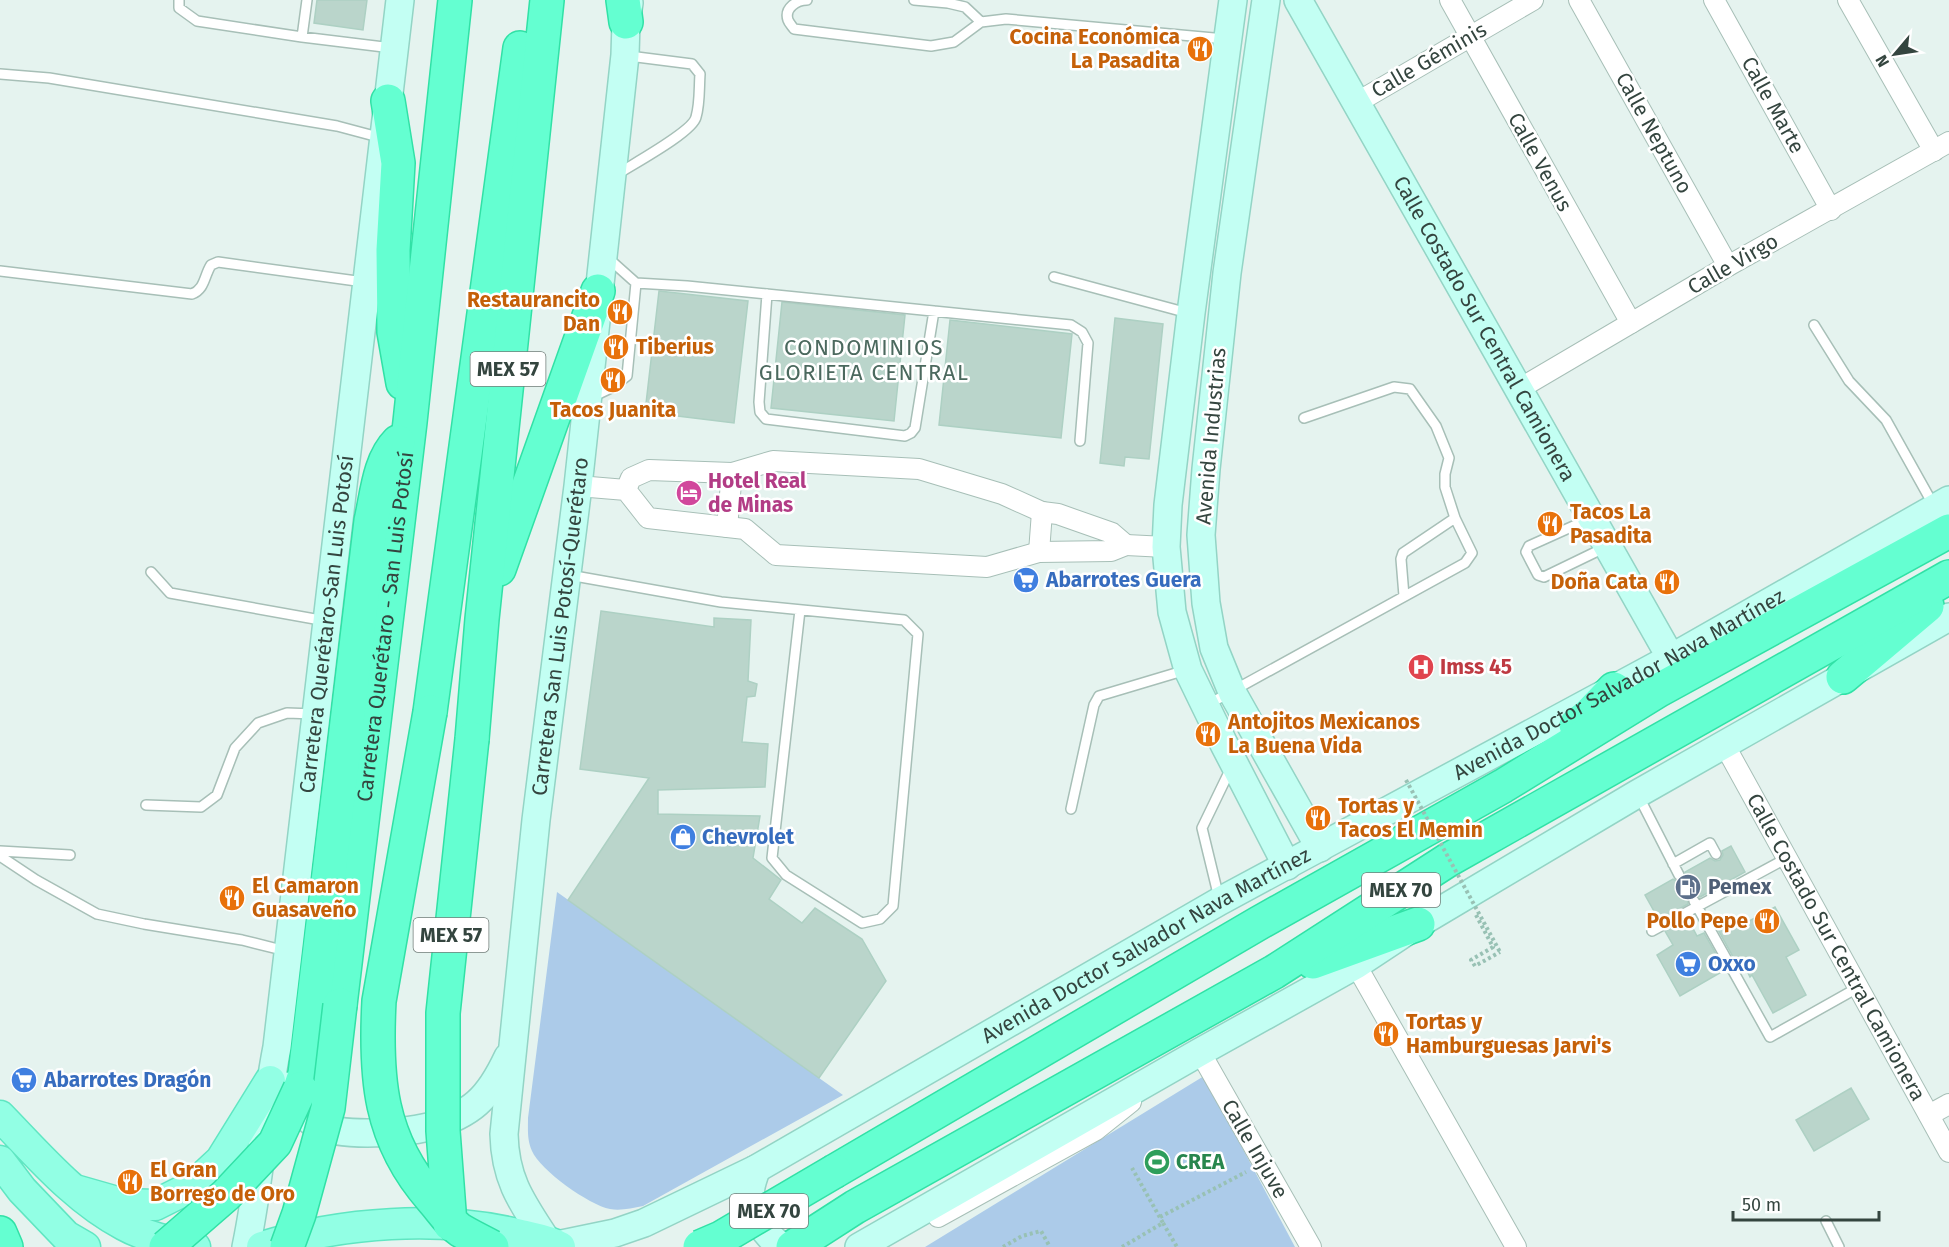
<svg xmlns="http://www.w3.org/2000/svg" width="1949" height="1247" viewBox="0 0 1949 1247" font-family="'Fira Sans',sans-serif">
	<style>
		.green { fill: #accbe9 }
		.building { fill: #bad5cb; stroke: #add0c3; stroke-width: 1.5 }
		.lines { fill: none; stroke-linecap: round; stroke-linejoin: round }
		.lane-casing { stroke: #a7bfb7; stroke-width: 12 }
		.street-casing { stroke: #a7bfb7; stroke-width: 22 }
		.secondary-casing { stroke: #93d4c5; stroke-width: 30 }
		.primary-casing { stroke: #60e6c2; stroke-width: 33 }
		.highway-casing { stroke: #31e1a6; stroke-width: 36 }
		.path { stroke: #98c1b4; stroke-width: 4; stroke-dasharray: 3 3; stroke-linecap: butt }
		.lane { stroke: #fff; stroke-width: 9 }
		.street { stroke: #fff; stroke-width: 20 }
		.secondary { stroke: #c3fff3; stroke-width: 27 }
		.primary { stroke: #92ffe4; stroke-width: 30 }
		.highway { stroke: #64ffd1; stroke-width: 33 }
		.highway-bridge-casing { stroke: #31e1a6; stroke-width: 36; stroke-linecap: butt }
		.path-bridge { stroke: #98c1b4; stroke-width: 4; stroke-dasharray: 3 3; stroke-linecap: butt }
		.highway-bridge { stroke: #64ffd1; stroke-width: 33 }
		.labels { text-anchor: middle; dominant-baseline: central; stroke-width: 5; stroke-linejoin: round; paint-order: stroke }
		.shield { fill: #fff; stroke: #717d79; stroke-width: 1.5 }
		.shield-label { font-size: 20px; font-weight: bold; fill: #34453f }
		.food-label { font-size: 21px; font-weight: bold; fill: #c56008; stroke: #fff; text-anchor: start }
		.street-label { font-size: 21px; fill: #34453f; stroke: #fff }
		.hotel-label { font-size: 21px; font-weight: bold; fill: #b23c85; stroke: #fff; text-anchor: start }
		.shop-label { font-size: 21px; font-weight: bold; fill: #366cbe; stroke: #fff; text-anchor: start }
		.health-label { font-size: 21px; font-weight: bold; fill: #be3a42; stroke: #fff; text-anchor: start }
		.service-label { font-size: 21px; font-weight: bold; fill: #4e5e75; stroke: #fff; text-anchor: start }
		.leisure-label { font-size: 21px; font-weight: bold; fill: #27864d; stroke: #fff; text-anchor: start }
		.neighbourhood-label { font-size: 22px; letter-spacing: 1.5px; fill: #4b695e; stroke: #fff }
	</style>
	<rect width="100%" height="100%" fill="#e5f3ef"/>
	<!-- green -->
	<path class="green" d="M557 892 843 1095 643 1206C632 1208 621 1211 610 1209 589 1205 540 1170 532 1151 527 1140 528 1130 528 1118Z
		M1204 1076 1295 1247H925Z"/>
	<!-- building -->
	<path class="building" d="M317 0H367L363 30 314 23Z
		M659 291 748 301 734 423 645 412Z
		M782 302 905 315 894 421 771 408Z
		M1115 318 1163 324 1149 459 1125 457 1124 466 1100 463Z
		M950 320 1072 334 1061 438 939 425Z
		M601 611 714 627V618L751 620 748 681 757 684 755 696 747 697 742 742 768 744 765 787 658 790V814L760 816 753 858 781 880 769 899 802 923 815 908 862 939 886 981 819 1078 568 900 649 778 580 769Z
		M1731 846 1745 872 1700 897 1697 895H1691L1688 898V904L1659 920 1645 895 1673 879 1678 882 1683 881 1686 876 1685 872 1710 858 1715 861 1720 860 1723 855 1722 851Z
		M1775 907 1799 950 1786 957 1806 995 1773 1013 1752 975 1750 977 1742 961 1737 964 1716 926 1734 916 1740 926Z
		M1688 919 1697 936 1704 933 1725 970 1680 996 1657 955 1673 945 1665 931Z
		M1851 1088 1869 1119 1814 1151 1796 1120Z"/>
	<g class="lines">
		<defs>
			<path id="lane" d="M179 0V8L197 21 302 37 392 48
				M807 0C797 0 784 8 788 20 789 23 792 26 794 29L931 46 954 42 981 22 1006 19 1225 39
				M914 0 948 3 965 7 981 22
				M302 37 307 0
				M0 74 49 78 337 126 382 138
				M616 175C631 165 693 132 696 117 700 104 699 88 700 74L692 64 629 56
				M0 271 192 294C205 289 204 276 211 265L218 262 364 282
				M1054 277 1188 313
				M636 283 687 286 1071 325 1082 332 1088 343 1080 441
				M767 294 759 402 760 412 766 419 905 436 911 433 915 428 934 311
				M1814 325 1849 381 1886 420 1934 506
				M592 397 611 388 627 376 636 283 608 258
				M1304 418 1394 387 1410 389 1436 426 1449 458 1445 474V487L1455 518
				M1589 519 1529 546 1526 552 1538 575 1544 577 1606 547
				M151 572 170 593 326 621
				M569 575 721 602 904 620 918 634 893 906 880 919 862 923 786 875 772 858 800 610
				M1207 705 1465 563 1472 553 1455 518 1403 553 1401 559 1404 596
				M1638 795 1679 875
				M146 805 201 807 217 795 235 748 258 723 287 713 314 714
				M1071 809 1094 705 1099 696 1186 670
				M0 851 70 855
				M0 856 36 880 97 914 144 924 242 940 286 951
				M1673 864 1710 843 1716 854
				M1219 898 1202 828 1231 768
				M1694 901 1770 1037 1859 987
				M1652 931 1787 858
				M1826 1221 1839 1247"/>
			<g id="street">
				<path d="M1450 0 1631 323"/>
				<path d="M1579 0 1728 266"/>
				<path d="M1714 0 1831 210"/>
				<path d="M1848 0 1934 151"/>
				<path d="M1356 103 1533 0"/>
				<path d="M1519 389 1728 266 1949 142"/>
				<path d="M578 486 626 490 648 518 745 529 776 555 987 567 1039 552 1111 551 1126 545 1112 533 1058 514 1042 512 1002 494 919 469 773 461 732 473 649 470 631 478 626 490"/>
				<path d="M727 527 732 473"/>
				<path d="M1126 545 1166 547"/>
				<path d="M1039 552 1042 512"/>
				<path id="s1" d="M1724 744 1949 1152"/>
				<path d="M1356 965 1516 1247"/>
				<path d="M1200 1052 1311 1247"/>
				<path d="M1929 1115 1949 1104"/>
				<path d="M938 1217 1096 1130 1131 1102"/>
			</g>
			<g id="secondary">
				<path d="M1233 0 1191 313 1168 505 1166 547 1172 612 1188 670 1224 744 1287 866"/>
				<path d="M1266 0 1227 273 1206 469 1201 535 1206 603 1214 648 1232 692 1320 848"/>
				<path id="s2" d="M1298 0 1671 658"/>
				<path d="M286 1086C290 1100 304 1118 317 1125 343 1138 409 1133 436 1125 449 1121 467 1112 477 1103 491 1091 500 1074 508 1057"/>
				<path d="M756 1169C755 1174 752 1181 751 1187 747 1210 764 1235 783 1247"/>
				<path id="s3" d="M547 1241C523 1204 505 1181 504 1134L536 820 578 486 625 55 626 22 629 3"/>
				<path id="s4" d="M557 1245 615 1233 644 1223 756 1169 1220 901 1671 658 1949 500"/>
				<path id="s5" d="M246 1247C260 1181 264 1113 277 1047L400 0"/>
				<path d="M859 1247 1200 1052 1356 965 1418 924 1637 794 1949 617"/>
			</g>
			<path id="primary" d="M0 1116C38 1155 76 1200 124 1225 146 1237 171 1242 195 1247
				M0 1161 22 1190 66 1236 85 1247
				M75 1190 124 1204 155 1205 193 1186 221 1160 270 1081
				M262 1247C341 1222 440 1215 521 1235 534 1238 548 1240 560 1247"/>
			<g id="highway">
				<path d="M623 0 626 22"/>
				<path d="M388 101 398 163 393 250 394 332 403 383"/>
				<path d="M499 569 598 291"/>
				<path d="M1843 677 1927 606"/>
				<path d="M430 712 520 48"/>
				<path d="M1576 725 1588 716 1614 689"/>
				<path d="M472 739 482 619 547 0"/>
				<path d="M1313 962 1418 924"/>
				<path id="s6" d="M340 1005 410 422 455 0"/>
				<path d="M300 1089 305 1074 371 521C377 495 379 461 398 442"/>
				<path d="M835 1171 1259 923 1503 786 1659 690 1949 531"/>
				<path d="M0 1233 6 1247"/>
				<path d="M793 1247 855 1207 1274 972 1448 860 1949 577"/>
			</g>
		</defs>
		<!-- lane casing -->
		<use href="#lane" class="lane-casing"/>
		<!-- street casing -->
		<use href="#street" class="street-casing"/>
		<!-- secondary casing -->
		<use href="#secondary" class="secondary-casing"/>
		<!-- primary casing -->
		<use href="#primary" class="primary-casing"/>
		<!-- highway casing -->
		<use href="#highway" class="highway-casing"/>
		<!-- path -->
		<path class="path" d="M1476 915 1493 947 1471 960 1475 966 1500 952
			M1160 1217 1246 1172
			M1163 1223 1177 1247
			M1003 1247 1022 1236 1041 1231 1050 1247
			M1122 1247 1163 1223 1132 1168"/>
		<!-- lane -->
		<use href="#lane" class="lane"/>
		<!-- street -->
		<use href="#street" class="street"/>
		<!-- secondary -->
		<use href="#secondary" class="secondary"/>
		<!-- primary -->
		<use href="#primary" class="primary"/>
		<!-- highway -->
		<use href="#highway" class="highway"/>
		<defs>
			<path id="highway-bridge" d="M430 712 379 1001C375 1077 379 1139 432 1199 441 1209 449 1222 460 1230 470 1236 482 1242 492 1247
				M450 1224 443 1131V1013L472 739
				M166 1247 226 1195 275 1143 300 1089
				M287 1247 299 1214 328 1108 340 1005
				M700 1247 721 1238 835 1171"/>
		</defs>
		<!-- highway-bridge casing -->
		<use href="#highway-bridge" class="highway-bridge-casing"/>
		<!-- path-bridge -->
		<path class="path-bridge" d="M1406 780 1500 952"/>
		<!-- highway-bridge -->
		<use href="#highway-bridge" class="highway-bridge"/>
	</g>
	<!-- icons -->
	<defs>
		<symbol id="restaurant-disc" viewBox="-11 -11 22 22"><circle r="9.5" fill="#e8710a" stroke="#fff"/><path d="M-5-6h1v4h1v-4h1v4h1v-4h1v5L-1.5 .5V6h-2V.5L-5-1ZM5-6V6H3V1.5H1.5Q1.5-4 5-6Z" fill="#fff"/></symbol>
		<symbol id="hotel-disc" viewBox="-11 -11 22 22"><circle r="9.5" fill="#d1479c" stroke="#fff"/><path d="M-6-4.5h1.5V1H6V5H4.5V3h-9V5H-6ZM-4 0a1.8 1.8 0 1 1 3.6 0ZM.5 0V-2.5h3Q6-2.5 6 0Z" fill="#fff"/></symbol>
		<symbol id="supermarket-disc" viewBox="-11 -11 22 22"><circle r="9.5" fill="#3f7fe0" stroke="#fff"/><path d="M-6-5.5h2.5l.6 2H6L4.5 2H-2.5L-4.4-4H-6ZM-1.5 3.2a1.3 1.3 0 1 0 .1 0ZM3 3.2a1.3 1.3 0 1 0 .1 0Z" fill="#fff"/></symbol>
		<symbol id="hospital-disc" viewBox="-11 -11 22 22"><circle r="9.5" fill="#e0444e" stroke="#fff"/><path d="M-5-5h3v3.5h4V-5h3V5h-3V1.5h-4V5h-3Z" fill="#fff"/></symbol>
		<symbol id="shop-disc" viewBox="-11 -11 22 22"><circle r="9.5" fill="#3f7fe0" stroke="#fff"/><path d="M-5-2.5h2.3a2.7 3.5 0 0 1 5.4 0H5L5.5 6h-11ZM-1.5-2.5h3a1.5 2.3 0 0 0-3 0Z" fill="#fff"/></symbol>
		<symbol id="fuel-disc" viewBox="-11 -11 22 22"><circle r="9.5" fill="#5c6f8a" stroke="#fff"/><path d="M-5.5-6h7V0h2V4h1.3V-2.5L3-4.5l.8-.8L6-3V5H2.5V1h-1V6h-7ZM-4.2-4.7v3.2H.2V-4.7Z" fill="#fff"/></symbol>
		<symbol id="stadium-disc" viewBox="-11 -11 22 22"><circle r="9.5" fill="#2e9e5b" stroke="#fff"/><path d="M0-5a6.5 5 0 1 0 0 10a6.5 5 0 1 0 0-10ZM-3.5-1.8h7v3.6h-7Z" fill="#fff"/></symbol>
	</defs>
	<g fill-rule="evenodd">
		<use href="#restaurant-disc" x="1185" y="34" width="30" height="30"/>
		<use href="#restaurant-disc" x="605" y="297" width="30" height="30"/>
		<use href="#restaurant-disc" x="601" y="332" width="30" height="30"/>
		<use href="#restaurant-disc" x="598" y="365" width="30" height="30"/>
		<use href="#hotel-disc" x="674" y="478" width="30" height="30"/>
		<use href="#restaurant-disc" x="1535" y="509" width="30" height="30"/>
		<use href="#supermarket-disc" x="1011" y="565" width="30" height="30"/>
		<use href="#restaurant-disc" x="1652" y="567" width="30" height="30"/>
		<use href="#hospital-disc" x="1406" y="652" width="30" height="30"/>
		<use href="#restaurant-disc" x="1193" y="719" width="30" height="30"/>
		<use href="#restaurant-disc" x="1303" y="803" width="30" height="30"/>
		<use href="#shop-disc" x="668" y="822" width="30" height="30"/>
		<use href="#fuel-disc" x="1673" y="872" width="30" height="30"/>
		<use href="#restaurant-disc" x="217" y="883" width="30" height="30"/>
		<use href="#restaurant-disc" x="1752" y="906" width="30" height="30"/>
		<use href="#supermarket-disc" x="1673" y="949" width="30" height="30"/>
		<use href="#restaurant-disc" x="1371" y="1019" width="30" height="30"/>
		<use href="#supermarket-disc" x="9" y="1065" width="30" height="30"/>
		<use href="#stadium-disc" x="1142" y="1147" width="30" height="30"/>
		<use href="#restaurant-disc" x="115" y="1167" width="30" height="30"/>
	</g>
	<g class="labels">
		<!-- shield labels -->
		<g class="shield">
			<rect x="470.5" y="352" width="75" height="34" rx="4.5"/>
			<rect x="1362" y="873" width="78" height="34" rx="4.5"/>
			<rect x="413.5" y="918" width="75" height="34" rx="4.5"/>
			<rect x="730" y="1194" width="78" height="34" rx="4.5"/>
		</g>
		<g class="shield-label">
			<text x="508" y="369">MEX 57</text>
			<text x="1401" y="890">MEX 70</text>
			<text x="451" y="935">MEX 57</text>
			<text x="769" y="1211">MEX 70</text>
		</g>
		<!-- food labels -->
		<g class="food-label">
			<text x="1180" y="37" text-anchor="end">Cocina Económica<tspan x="1180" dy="24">La Pasadita</tspan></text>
			<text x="600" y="300" text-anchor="end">Restaurancito<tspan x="600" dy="24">Dan</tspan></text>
			<text x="636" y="347">Tiberius</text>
			<text x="613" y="410" text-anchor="middle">Tacos Juanita</text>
			<text x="1570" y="512">Tacos La<tspan x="1570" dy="24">Pasadita</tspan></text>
			<text x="1648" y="582" text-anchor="end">Doña Cata</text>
			<text x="1228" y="722">Antojitos Mexicanos<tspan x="1228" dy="24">La Buena Vida</tspan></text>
			<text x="1338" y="806">Tortas y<tspan x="1338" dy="24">Tacos El Memin</tspan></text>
			<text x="252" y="886">El Camaron<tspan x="252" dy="24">Guasaveño</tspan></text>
			<text x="1748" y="921" text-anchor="end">Pollo Pepe</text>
			<text x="1406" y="1022">Tortas y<tspan x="1406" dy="24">Hamburguesas Jarvi's</tspan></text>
			<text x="150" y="1170">El Gran<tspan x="150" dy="24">Borrego de Oro</tspan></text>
		</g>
		<!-- street labels -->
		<g class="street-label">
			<text transform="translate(1429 60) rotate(-30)">Calle Géminis</text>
			<text transform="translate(1773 105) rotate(61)">Calle Marte</text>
			<text transform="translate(1654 133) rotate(61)">Calle Neptuno</text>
			<text transform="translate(1540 162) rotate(61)">Calle Venus</text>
			<text transform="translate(1733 264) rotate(-30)">Calle Virgo</text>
			<text stroke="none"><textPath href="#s2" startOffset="378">Calle Costado Sur Central Camionera</textPath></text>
			<text transform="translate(1211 436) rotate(-85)">Avenida Industrias</text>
			<text stroke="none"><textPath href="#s5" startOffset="628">Carretera Querétaro-San Luis Potosí</textPath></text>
			<text stroke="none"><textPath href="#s6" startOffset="381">Carretera Querétaro - San Luis Potosí</textPath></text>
			<text stroke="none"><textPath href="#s3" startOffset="628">Carretera San Luis Potosí-Querétaro</textPath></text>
			<text stroke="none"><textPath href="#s4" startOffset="1204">Avenida Doctor Salvador Nava Martínez</textPath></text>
			<text stroke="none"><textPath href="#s4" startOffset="664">Avenida Doctor Salvador Nava Martínez</textPath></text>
			<text stroke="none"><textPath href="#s1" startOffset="232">Calle Costado Sur Central Camionera</textPath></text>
			<text transform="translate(1255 1149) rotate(60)">Calle Injuve</text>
		</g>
		<!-- hotel labels -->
		<g class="hotel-label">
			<text x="708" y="481">Hotel Real<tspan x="708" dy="24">de Minas</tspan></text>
		</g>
		<!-- shop labels -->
		<g class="shop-label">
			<text x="1046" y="580">Abarrotes Guera</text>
			<text x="702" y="837">Chevrolet</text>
			<text x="1708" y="964">Oxxo</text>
			<text x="44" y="1080">Abarrotes Dragón</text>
		</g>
		<!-- health labels -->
		<g class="health-label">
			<text x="1440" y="667">Imss 45</text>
		</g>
		<!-- service labels -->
		<g class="service-label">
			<text x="1708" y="887">Pemex</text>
		</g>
		<!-- leisure labels -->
		<g class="leisure-label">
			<text x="1176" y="1162">CREA</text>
		</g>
		<!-- neighbourhood labels -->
		<g class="neighbourhood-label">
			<text x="864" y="347">CONDOMINIOS<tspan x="864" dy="25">GLORIETA CENTRAL</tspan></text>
		</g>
	</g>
	<!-- north arrow -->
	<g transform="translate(1895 54) rotate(241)" stroke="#ffffff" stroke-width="4.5" paint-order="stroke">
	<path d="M0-4.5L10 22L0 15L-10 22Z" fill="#34453f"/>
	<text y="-9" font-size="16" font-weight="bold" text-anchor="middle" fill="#34453f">N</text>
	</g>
	<!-- scale -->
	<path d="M1733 1211v9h146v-9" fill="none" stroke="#34453f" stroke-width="3"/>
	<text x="1742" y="1211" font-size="18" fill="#34453f" stroke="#ffffff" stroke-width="4.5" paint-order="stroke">50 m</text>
</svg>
